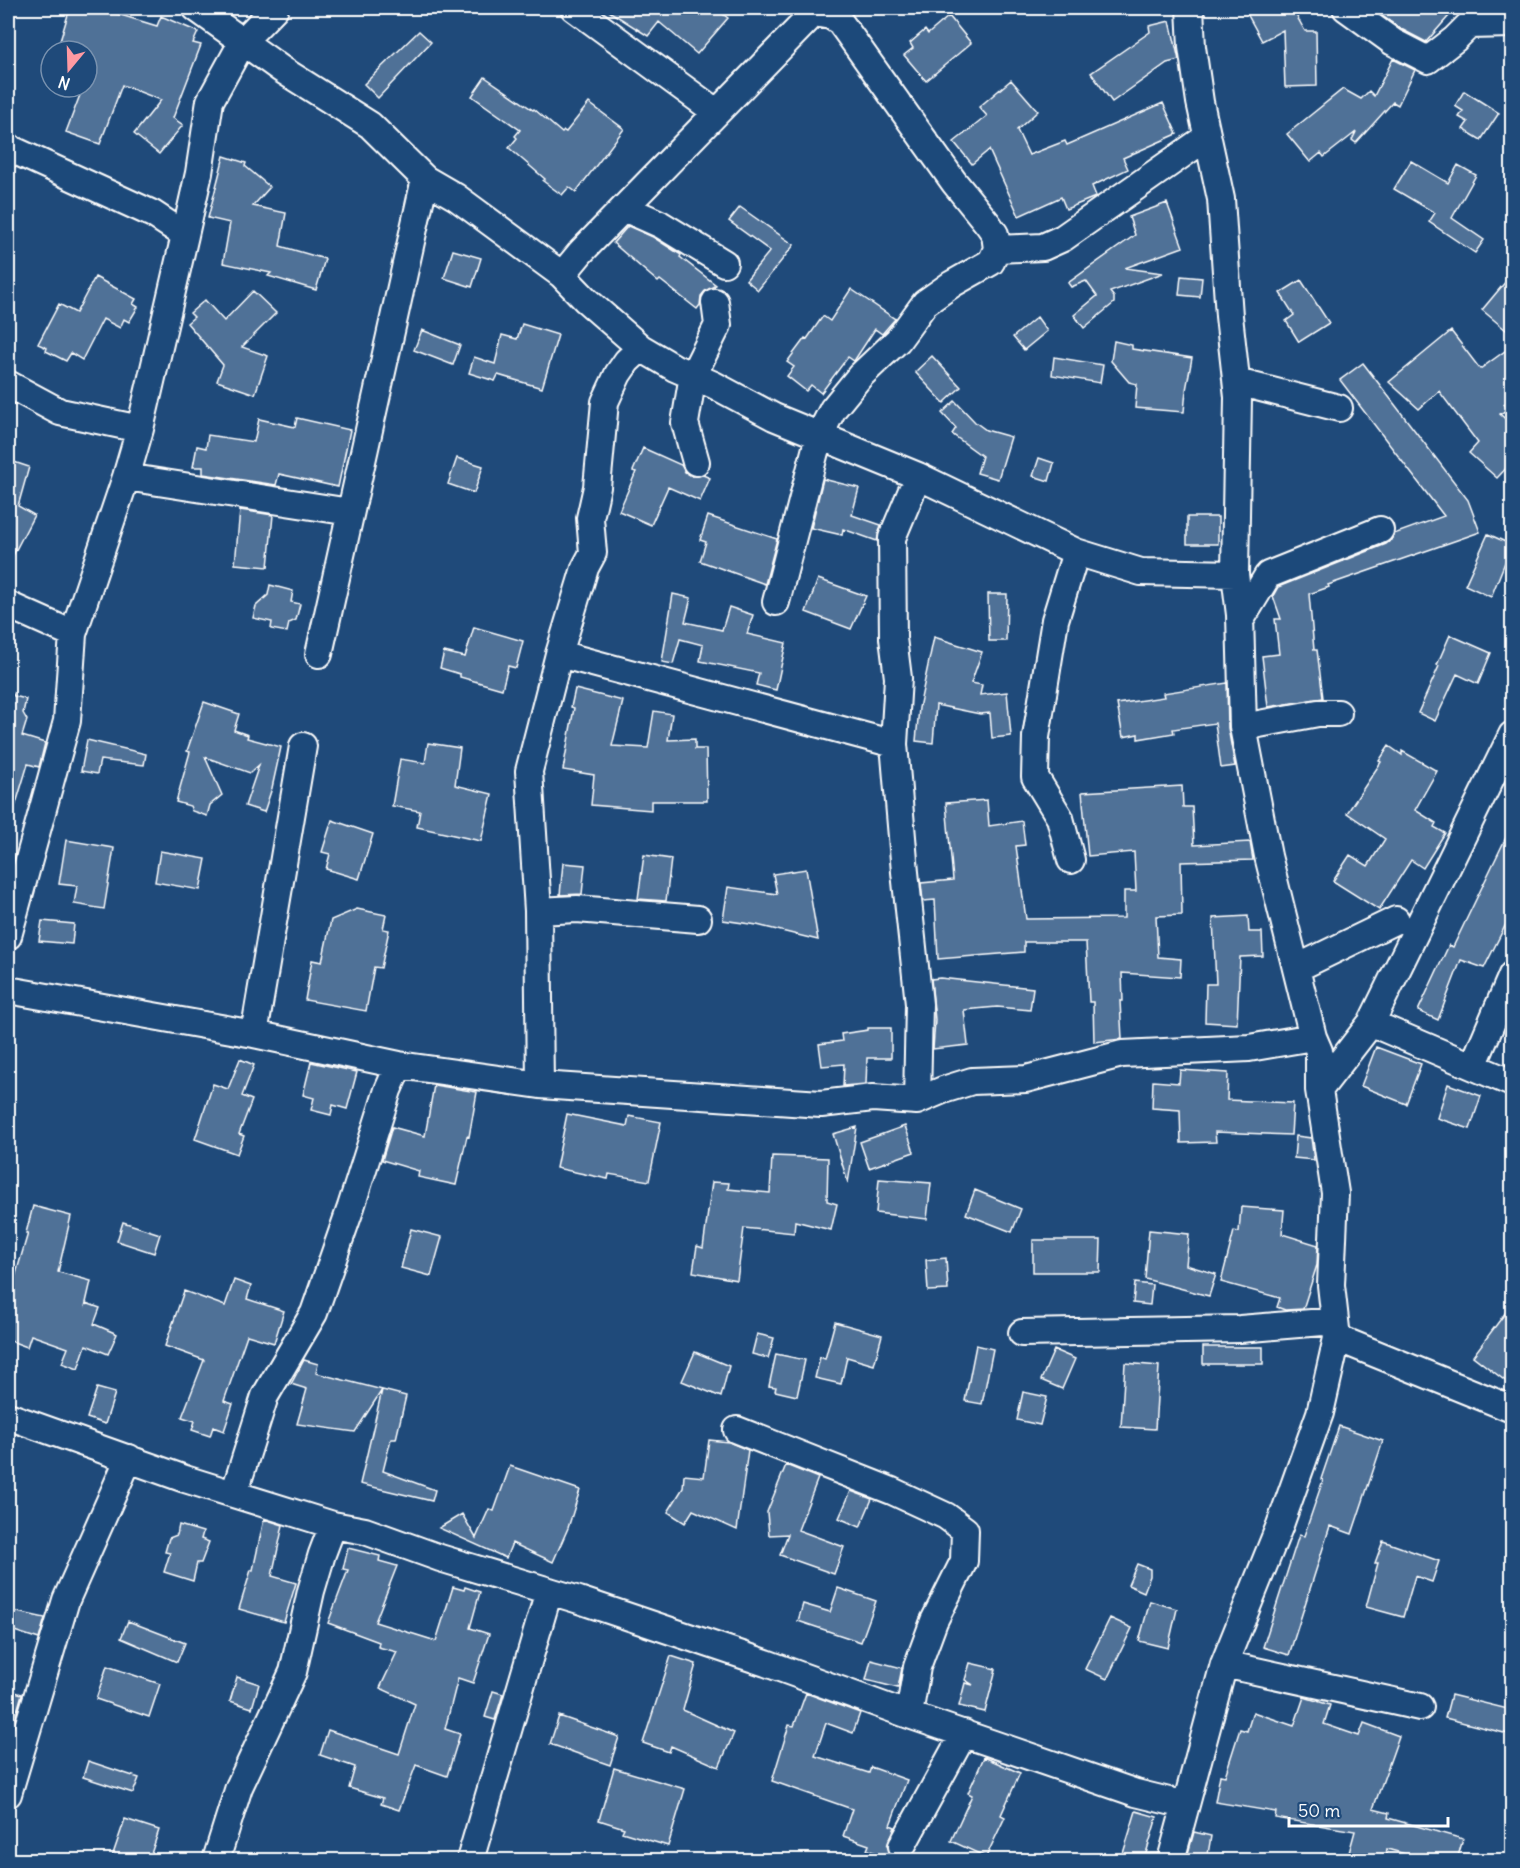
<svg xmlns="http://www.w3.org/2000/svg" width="1520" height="1868" viewBox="0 0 1520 1868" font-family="Delius,sans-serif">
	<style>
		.building { fill: #507197; stroke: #fff; stroke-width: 1.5 }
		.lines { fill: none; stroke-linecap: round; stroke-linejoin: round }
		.minor-casing { stroke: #fff; stroke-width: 30 }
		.minor { stroke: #1f4a7a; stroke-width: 26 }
	</style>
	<rect width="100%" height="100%" fill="#1f4a7a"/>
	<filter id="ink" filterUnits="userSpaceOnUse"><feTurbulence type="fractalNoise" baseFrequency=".0167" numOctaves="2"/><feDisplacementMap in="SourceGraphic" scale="12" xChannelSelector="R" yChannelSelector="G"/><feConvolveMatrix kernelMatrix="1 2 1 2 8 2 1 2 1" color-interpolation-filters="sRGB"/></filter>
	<g filter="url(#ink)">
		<!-- building -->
		<path class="building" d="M70 8H98L157 26 161 16 198 32 193 43 201 45 173 118 183 125 159 154 134 134 161 100 122 85 100 144 66 132 83 87H87V51H57Z
			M604 8H715L728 18 697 54 659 22 648 36Z
			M1244 8H1292L1305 31H1316L1317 86 1285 87 1283 30 1262 41Z
			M1371 8H1456L1426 42 1401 29Z
			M949 16 971 43 926 81 904 55 913 48 910 43 925 30 928 34Z
			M1170 21 1179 60 1167 63 1112 102 1091 73 1150 32 1149 26Z
			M419 31 431 42 378 98 364 84Z
			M1393 59 1415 70 1398 105 1393 102 1356 143 1352 140 1356 132 1324 157 1321 153 1310 162 1287 134 1343 89 1361 99 1369 91 1374 96Z
			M485 77 533 110 534 109 562 133 564 131 566 132 589 103 624 129 576 192 569 187 562 195 543 181 545 179 509 148 517 138 515 136 520 130 472 96Z
			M1011 80 1038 111 1017 130 1029 155 1065 141 1067 145 1163 103 1177 134 1123 158 1128 169 1092 186 1096 196 1093 198 1066 209 1061 197 1019 216 989 150 972 164 954 142 987 116 979 107Z
			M1464 91 1499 113 1481 140 1463 129 1468 122 1459 117 1463 111 1455 106Z
			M224 156 246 163 245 166 270 187 253 206 286 213 280 246 325 259 316 290 268 276 271 273 223 263 230 223 208 218Z
			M1411 161 1448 183 1458 165 1476 175 1452 218 1484 240 1475 253 1429 222 1435 213 1394 189Z
			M1167 203 1183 247 1125 268 1163 273 1110 292 1114 297V303L1084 328 1074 315 1097 296 1086 281 1071 287 1068 283 1135 235 1129 217Z
			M740 207 794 245 758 290 746 280 770 251 729 221Z
			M628 226 653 237 678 253 681 255 680 257 716 285 705 291 701 296 700 305 697 309 660 280 658 282 613 243Z
			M453 250 481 258 472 287 444 278Z
			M1512 274V335L1482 310Z
			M1181 276 1202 278 1200 297 1179 295Z
			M95 277 136 299 133 304 138 307 129 322 124 319 120 328 103 319 82 360 71 353 66 361 46 351 47 348 38 344 59 304 76 313Z
			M1301 280 1329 323 1299 342 1286 321 1294 315 1280 293Z
			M851 289 895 319 882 334 875 329 854 361 848 357 821 393 811 385 806 391 787 376 794 367 787 362 805 338 807 339 823 316 830 321Z
			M253 291 276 313 242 347 268 356 255 394 217 381 223 365 187 323 194 317 190 313 205 300 224 321Z
			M1037 317 1047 331 1024 350 1013 337Z
			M522 324 558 335 542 388 498 375 495 381 469 373 474 357 495 364 502 335 517 339Z
			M422 330 460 345 453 365 414 350Z
			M1451 331 1480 369 1512 346V399L1504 404 1508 409 1500 414 1512 425V462L1497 478 1469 453 1478 443 1439 391 1419 409 1389 382Z
			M1114 341 1132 345V349L1192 358 1186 390 1184 412 1135 408 1137 384 1129 382 1111 361Z
			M932 356 961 387 944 403 915 372Z
			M1054 357 1103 365 1100 383 1052 375Z
			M1363 363 1468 500 1480 532 1328 585 1329 587 1309 594 1314 650H1317L1323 698 1268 707 1262 656 1279 654 1275 619H1281L1273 596 1278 587 1386 544 1391 540 1394 534 1444 516 1340 380Z
			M955 401 975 422 986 430 1011 437 998 479 977 473 982 456 952 434 956 428 942 413Z
			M297 418 350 430 338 487 279 474 276 485 203 474V467H193L197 446 206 448 208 435 254 442 259 419 295 427Z
			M643 448 681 465 685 472 692 476 703 475 710 478 700 501 668 487 651 525 619 511 636 472 633 471Z
			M457 458 483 466 474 493 448 484Z
			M1039 458 1054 463 1049 481 1033 476Z
			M8 460 29 467 18 506 34 515 8 565Z
			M823 479 859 488 852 515 881 525 877 541 843 529 842 535 811 528Z
			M240 510 273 515 268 567 235 564Z
			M708 516 777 539 765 584 700 561 706 542 700 540Z
			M1187 517H1218V544H1187Z
			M1488 534 1512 545 1491 597 1465 585Z
			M818 579 866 596 851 629 806 612Z
			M270 585 293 591 291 602 300 604 296 620 289 623 287 632 271 629 272 622 253 618 256 606 268 595Z
			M673 594 691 598 685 622 722 630 729 607 753 615 747 634 786 643 776 690 756 685 759 673 700 661 703 645 680 639 673 664 662 662Z
			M988 594H1007L1006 641H989Z
			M474 627 523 641 516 668 508 666 502 689 460 677V674L440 668 444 652 465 657Z
			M1450 635 1491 653 1478 684 1457 674 1435 721 1418 713 1439 666 1437 665Z
			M934 637 982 652 971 683 982 685 980 695 1007 692 1011 736 992 738 990 713 980 714 936 705 933 743 916 741 919 708Z
			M1227 683 1228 728 1235 766 1221 768 1215 723 1173 729 1174 733 1138 739V734L1123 737 1117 704 1164 697 1163 693Z
			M8 685 14 696 26 699 23 713 27 720 22 736 45 743 39 767 28 764 12 817 8 816Z
			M575 689 623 701 612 746 648 748 654 711 672 714 668 740 695 739V749H706L707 801H651V810L591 805 594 775 563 770 574 708 571 707Z
			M204 702 239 714 234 730 248 735 247 738 281 747 272 788 264 812 245 806 259 765 250 773 205 757 222 795 210 805 207 816 192 811 190 806 176 802 190 752 187 751Z
			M87 740 146 754 144 765 100 760 97 774 81 771Z
			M428 743 460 748 455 785 492 794 481 841 417 827 420 811 392 806 400 759 425 763Z
			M1389 746 1402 755V751L1437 771 1415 810 1436 823 1434 827 1445 833 1423 868 1411 860 1379 910 1333 881 1350 855 1368 866 1385 839 1347 813 1381 762 1379 761Z
			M1182 786 1183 807H1192L1194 845 1250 842 1253 860 1181 862 1182 915 1156 916 1158 957 1181 959 1180 977 1122 973 1123 1001H1120L1122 1039 1094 1042 1093 1002H1089L1086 942H1024V952L938 959 935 900 923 901 921 883 953 880 946 803 987 800 989 826 1022 821 1025 845 1016 846 1026 919 1124 918V891H1136L1134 852 1088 856 1082 792Z
			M332 820 373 834 359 879 326 869 330 854 322 852Z
			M1512 825V912L1484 968 1461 960 1438 1020 1418 1011 1449 945 1453 947Z
			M66 840 114 848 104 909 74 904 77 886 59 884Z
			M160 851 206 859 200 890 155 882Z
			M644 855 671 859 666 901 638 899Z
			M563 863 585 865 582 894 560 895Z
			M806 869 818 940 757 925 723 920 728 887 777 894 773 874Z
			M357 909 386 915 383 929 389 930 381 968 374 967 366 1011 305 1000 312 960 322 962 331 920Z
			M1248 916 1249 932H1262L1263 956 1240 957 1237 1024 1205 1022 1206 984H1216L1213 918Z
			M42 921 74 924 72 944 39 941Z
			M940 978 1033 988 1030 1010 997 1007 964 1010 968 1045 933 1049 935 1020 931 979Z
			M868 1028H891V1058H867L866 1084 843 1086 844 1064 822 1066 819 1044 842 1041 841 1034 868 1030Z
			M1376 1047 1421 1064 1406 1104 1361 1086Z
			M240 1059 254 1065 242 1096 252 1100 239 1134 244 1136 237 1154 195 1139 213 1084 228 1089Z
			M311 1062 357 1072 347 1109 333 1105 331 1115 311 1110 314 1098 303 1095Z
			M1180 1070 1228 1073 1227 1100 1293 1103 1291 1135 1215 1132 1216 1142 1181 1143 1180 1110 1152 1108 1153 1081 1179 1083Z
			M1448 1084 1481 1096 1470 1129 1437 1118Z
			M434 1085 477 1092 469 1137 467 1136 456 1185 418 1177 419 1171 382 1160 392 1127 425 1136Z
			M567 1114 627 1126 629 1116 661 1122 649 1181 609 1174 608 1179 556 1168Z
			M905 1126 914 1152 869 1168 860 1142Z
			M857 1127 848 1183 833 1134Z
			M1296 1136 1311 1138 1314 1160 1294 1158Z
			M772 1156 828 1158 827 1201 837 1204 831 1230 795 1221 794 1233 744 1228 737 1280 693 1272 697 1246 703 1248 712 1182 729 1183 728 1189 770 1193Z
			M879 1179 931 1183 927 1219 876 1213Z
			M975 1190 1021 1209 1012 1232 966 1214Z
			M33 1206 71 1216 58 1272 91 1281 85 1307 86 1303 100 1308 94 1324 117 1334 108 1354 86 1345 78 1369 62 1363 68 1348 31 1335 27 1347 8 1340V1301L28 1233H26Z
			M1241 1207 1284 1210 1282 1234 1318 1245 1317 1265 1303 1309 1285 1310 1277 1307 1280 1298 1221 1282 1234 1231 1239 1232Z
			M123 1222 160 1234 154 1253 117 1241Z
			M411 1229 442 1237 431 1276 401 1268Z
			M1149 1230 1189 1234 1186 1265 1216 1274 1209 1296 1145 1279Z
			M1033 1240H1101L1100 1272H1033Z
			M946 1258 948 1290 928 1291 926 1260Z
			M234 1280 251 1286 247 1299 284 1311 274 1343 247 1335 224 1401 233 1404 224 1431 213 1427 210 1436 192 1430 195 1421 182 1417 204 1360 165 1346 184 1291 225 1306Z
			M1135 1283 1152 1285 1150 1305 1133 1303Z
			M1512 1304V1386L1473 1356Z
			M835 1322 882 1335 874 1365 847 1357 841 1384 815 1378 820 1357 825 1359Z
			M757 1334 774 1338 768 1358 752 1354Z
			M976 1345 993 1349 982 1404 965 1401Z
			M1203 1347H1263V1364H1203Z
			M1054 1350 1075 1359 1062 1389 1041 1380Z
			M695 1352 729 1366 721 1397 682 1381Z
			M776 1354 805 1360 797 1396 775 1391 776 1387 769 1386Z
			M304 1360 318 1364 316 1373 406 1396 396 1439H391L383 1471 435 1490 432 1501 360 1484 382 1390 355 1432 297 1424 307 1389 291 1384Z
			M1125 1363 1159 1366 1155 1429 1121 1427Z
			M97 1388 115 1393 105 1424 87 1418Z
			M1023 1392 1047 1397 1040 1425 1017 1420Z
			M1339 1426 1383 1441 1352 1534 1330 1526 1289 1655 1263 1647 1299 1535 1304 1536 1323 1480 1321 1479Z
			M709 1440 729 1442 748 1450 737 1530 693 1510 685 1523 668 1512 683 1488 684 1475 704 1477Z
			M786 1465 818 1478 798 1530 844 1547 834 1574 780 1555 788 1534 769 1535 767 1512Z
			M510 1466 580 1490 568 1528 553 1562 512 1543 506 1558 439 1528 462 1514 476 1538 489 1509 494 1511Z
			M851 1491 872 1499 860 1527 839 1518Z
			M264 1519 283 1525 272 1576 296 1583 284 1622 239 1609 251 1570H253Z
			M179 1525 203 1532 201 1539 209 1542 201 1563H197L193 1581 164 1572 170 1553 165 1552 169 1538 177 1535Z
			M1383 1541 1439 1561 1432 1582 1415 1576 1403 1617 1366 1607 1378 1563H1375Z
			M348 1548 380 1556 379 1561 397 1566 375 1622 436 1641 453 1587 464 1590 465 1587 480 1592 470 1628 489 1634 473 1683 458 1678 445 1729 460 1734 447 1776 416 1765 399 1810 381 1804 383 1798 349 1788 355 1767 320 1755 328 1730 399 1754 415 1704 380 1688 397 1652 378 1647 379 1642 328 1623 348 1570 343 1569Z
			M1137 1564 1150 1569V1576L1144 1592 1128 1585Z
			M838 1588 876 1601 861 1642 798 1621 803 1604 830 1612Z
			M1150 1601 1177 1609 1168 1648 1139 1641Z
			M8 1610 45 1618 39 1639 8 1629Z
			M1110 1618 1132 1628 1107 1679 1085 1669Z
			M128 1621 185 1643 177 1662 121 1638Z
			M671 1656 696 1664 683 1710 734 1733 719 1767 671 1746 669 1752 643 1743Z
			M871 1660 902 1668 898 1688 866 1680Z
			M970 1663 996 1669 985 1712 959 1706 965 1683 973 1685 965 1680Z
			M107 1666 160 1684 149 1717 96 1699Z
			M237 1677 259 1684 252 1708 230 1701Z
			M8 1690 22 1694 8 1743Z
			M493 1691 503 1694 495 1720 485 1717Z
			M806 1693 860 1713 853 1733 826 1723 815 1756 869 1773 871 1767 907 1780 890 1825 895 1827 887 1846 893 1858 867 1850 869 1845 843 1836 852 1809 772 1781 789 1725 794 1726Z
			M1451 1695 1512 1710V1735L1445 1718Z
			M1304 1697 1330 1705 1324 1724 1359 1736 1364 1723 1399 1736 1373 1809 1389 1813 1388 1818 1463 1839 1457 1860H1427L1387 1849 1385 1860H1347L1355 1831 1275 1818 1276 1812 1215 1802 1220 1775 1225 1776 1240 1729 1247 1731 1253 1712 1294 1726Z
			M559 1716 619 1737 610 1765 550 1744Z
			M984 1757 1020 1773 1001 1815 1005 1817 986 1857 951 1841 972 1795 968 1793Z
			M88 1761 139 1778 133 1793 83 1777Z
			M614 1768 685 1789 668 1846 622 1832 624 1828 599 1820Z
			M1136 1811 1157 1817 1144 1860H1121Z
			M125 1819 159 1830 149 1860H111Z
			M1194 1832 1211 1836 1207 1860 1187 1857Z"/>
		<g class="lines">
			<defs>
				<path id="minor" d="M196 8 281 69 370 125 425 179 456 197 562 275 586 300 641 348 675 368 714 385 774 417 918 476 892 538 893 638 898 678 894 744 905 872 919 1004 917 1101 943 1090 972 1081 1026 1079 1122 1054 1249 1048 1313 1037
					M574 8 716 112
					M1346 8 1393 42 1428 60 1455 39 1486 8
					M1469 25 1512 24
					M8 146 11 149 153 214 185 235 199 173 210 101 243 41 275 8
					M624 208 660 224 724 263
					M997 249 1043 247 1063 238 1207 137
					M562 275 581 252 814 13 831 16 840 22 954 182 988 224 995 234 997 249 991 262 952 284 925 303 898 340 860 376 833 409 819 436 776 602
					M1237 382 1339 408
					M8 384 60 412 140 429
					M696 462 685 423 693 375 718 325 715 302
					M918 476 1076 552 1141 572 1235 574
					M126 477 350 512
					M8 605 73 634
					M1240 621 1268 575 1380 530
					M319 654 425 179
					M559 654 894 744
					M1243 727 1318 713H1338
					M1071 860 1060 818 1035 777 1036 737 1055 620 1076 552
					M538 911 577 909 698 919
					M8 936 67 721 73 634 126 477 140 429 185 235
					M1297 968 1396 920
					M8 990 254 1034 399 1065 540 1085 821 1104 873 1098 917 1101
					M1371 1023 1512 1083
					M254 1034 303 746
					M1473 1066 1512 975
					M540 1085 538 911 529 771 559 654 585 568 593 553 590 518 597 487 605 402 618 374 627 361 641 348
					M1319 1090 1371 1023 1512 735
					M1022 1333 1240 1329 1335 1321
					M1337 1338 1512 1409
					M8 1416 185 1479 333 1525 365 1531 440 1558 579 1600 766 1663 909 1715 1136 1793 1185 1805
					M737 1430 892 1491 946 1516 965 1530 964 1561 934 1621 917 1667 909 1715
					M234 1494 265 1396 314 1313 351 1207 388 1090 399 1065
					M1224 1664 1420 1707
					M8 1794 66 1600 129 1458
					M902 1846 964 1733
					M216 1860 239 1787 293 1672 311 1591 322 1554 333 1525
					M470 1860 549 1591
					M1171 1860 1224 1664 1280 1525 1320 1413 1337 1338 1331 1285 1335 1193 1319 1090V1051L1313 1037 1268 856 1243 727 1240 615 1235 574 1238 397 1229 316 1221 199 1200 102 1192 47 1190 8"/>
			</defs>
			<!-- minor casing -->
			<use href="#minor" class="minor-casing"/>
			<!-- minor -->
			<use href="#minor" class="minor"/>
		</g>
	</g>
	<!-- margin -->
	<rect width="1520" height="1868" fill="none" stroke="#1f4a7a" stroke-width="30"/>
	<rect x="15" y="15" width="1490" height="1838" fill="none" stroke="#fff" stroke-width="2" filter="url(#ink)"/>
	<!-- north arrow -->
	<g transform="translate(69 69) rotate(199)"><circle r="28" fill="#1f4a7a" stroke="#7992af" stroke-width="1.5"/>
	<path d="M0-4.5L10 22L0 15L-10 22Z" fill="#ff9aa2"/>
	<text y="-9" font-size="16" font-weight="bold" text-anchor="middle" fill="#ffffff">N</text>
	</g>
	<!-- scale -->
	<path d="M1289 1817v9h159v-9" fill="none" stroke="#ffffff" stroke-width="3"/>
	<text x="1298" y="1817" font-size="18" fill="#ffffff" stroke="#1f4a7a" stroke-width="4.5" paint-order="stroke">50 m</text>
</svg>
